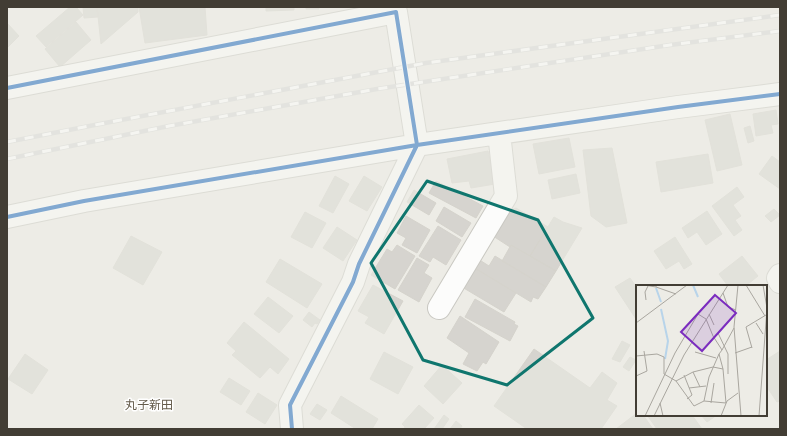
<svg xmlns="http://www.w3.org/2000/svg" width="787" height="436" viewBox="0 0 787 436" font-family="'PT Sans Narrow','Noto Sans JP',sans-serif">
	<style>
		.building { fill: #d6d4cf; stroke: #d5d3cc }
		.lines { fill: none; stroke-linecap: round; stroke-linejoin: round }
		.street-casing { stroke: #c9c8c2; stroke-width: 24 }
		.street { stroke: #fcfcfb; stroke-width: 22 }
		.rail-casing { stroke: #d8d8d7; stroke-width: 4.5 }
		.rail { stroke: #fff; stroke-width: 3; stroke-dasharray: 9; stroke-linecap: butt }
		.cycleway-casing { stroke: #fff; stroke-width: 6 }
		.cycleway { stroke: #0057b8; stroke-width: 4 }
		.marked { fill: none; stroke: #0f766e; stroke-width: 3; stroke-linejoin: round }
		.labels { text-anchor: middle; dominant-baseline: central; stroke-width: 3; stroke-linejoin: round; paint-order: stroke }
		.quarter-label { font-size: 12px; fill: #645b4b; stroke: #fff }
		.inset-river { fill: none; stroke: #b8d4ea; stroke-width: 2 }
		.inset-road { fill: none; stroke: #a9a69f; stroke-width: 1 }
		.view { fill: #7b2cbf; fill-opacity: 0.15; stroke: #7b2cbf; stroke-width: 2 }
		.inset-edge { fill: none; stroke: #423d34; stroke-width: 2 }
	</style>
	<rect width="100%" height="100%" fill="#edece6"/>
	<!-- building -->
	<path class="building" d="M70 7H76L83 15 46 47 36 36Z
		M83 7H97L98 17 84 18Z
		M97 7H138V12L101 44Z
		M139 7H205L207 35 145 43Z
		M266 7H294V10L266 11Z
		M306 7H319V9H306Z
		M76 22 91 40 60 67 45 49Z
		M7 23 19 36 7 48Z
		M776 110 778 124 771 125 773 133 756 136 753 114Z
		M730 114 742 165 717 171 705 120Z
		M750 126 754 141 748 143 744 128Z
		M569 138 575 167 539 174 533 144Z
		M612 148 627 223 606 227 591 216 583 150Z
		M488 151 495 184 471 188 469 181 452 183 447 159Z
		M708 154 713 183 661 192 656 162Z
		M772 156 780 162V189L759 174Z
		M576 174 580 193 552 199 548 180Z
		M335 176 349 184 333 213 319 206Z
		M364 176 382 187 367 211 349 201Z
		M436 181 483 206 476 218 429 193Z
		M737 187 744 197 733 205 741 216 735 220 742 230 734 236 712 206Z
		M414 190 436 203 429 215 407 202Z
		M444 207 471 223 462 237 436 221Z
		M516 208 548 227 530 256 511 245 510 247 493 236 507 212Z
		M774 209 780 215 771 222 765 216Z
		M707 211 722 234 706 245 697 232 688 238 682 228Z
		M305 212 326 223 312 248 291 237Z
		M406 216 430 230 417 253 402 245 406 238 397 233Z
		M554 217 563 222 582 228 556 271 530 256Z
		M438 226 461 240 446 265 433 257 430 262 419 256Z
		M337 227 357 240 343 261 323 248Z
		M131 236 162 252 143 285 113 268Z
		M675 237 692 264 684 269 679 261 666 269 654 251Z
		M397 245 415 256 395 289 371 275 387 249 392 252Z
		M511 245 556 271 546 287 502 261Z
		M495 256 546 287 538 299 533 297 531 302 473 267 478 259 489 266Z
		M742 256 758 276 748 284 750 286H728L719 274Z
		M417 258 429 265 424 273 432 278 419 302 398 290Z
		M280 259 322 284 307 308 266 282Z
		M473 267 516 293 504 312 462 287Z
		M630 278 637 288V318L636 319 615 287Z
		M373 285 403 301 384 334 365 323 369 317 358 311Z
		M268 297 293 316 279 333 254 314Z
		M475 299 515 322 514 324 518 326 510 341 465 317Z
		M309 312 320 320 317 324 315 323 312 327 303 320Z
		M460 316 499 342 486 364 483 362 477 371 463 364 469 353 447 338Z
		M244 322 289 359 278 374 270 367 260 378 232 355 236 351 227 343Z
		M622 341 630 345 620 362 612 359Z
		M534 349 590 388 602 372 617 383 607 400 617 406 601 429H527L494 406Z
		M780 351V401L777 402 767 387H766V360Z
		M384 352 413 367 398 394 370 379Z
		M25 354 48 370 32 394 8 379Z
		M630 357 636 360 629 371 623 367Z
		M442 365 462 383 443 404 424 386Z
		M229 378 250 391 241 405 220 392Z
		M258 393 277 405 265 424 246 412Z
		M341 396 378 419 372 429H356L331 413Z
		M317 404 327 410 320 420 310 414Z
		M419 405 434 418 424 429H404L405 427 402 424Z
		M637 413V415H643L653 429H616Z
		M444 415 449 419 442 429H434Z
		M647 415H692L702 429H657Z
		M701 415H717L707 422Z
		M456 421 462 426 460 429H450Z"/>
	<g class="lines">
		<defs>
			<path id="street" d="M7 88 396 12 417 145 359 264 353 282 290 405 292 429
				M7 217 84 201 417 145 678 107 780 94
				M780 275 778 278 780 282
				M439 308 506 196 499 133"/>
		</defs>
		<!-- street casing -->
		<use href="#street" class="street-casing"/>
		<!-- street -->
		<use href="#street" class="street"/>
		<defs>
			<path id="rail" d="M7 142 105 123 426 63 780 15
				M7 159 169 126 377 89 670 45 780 31"/>
		</defs>
		<!-- rail casing -->
		<use href="#rail" class="rail-casing"/>
		<!-- rail -->
		<use href="#rail" class="rail"/>
		<defs>
			<path id="cycleway" d="M7 88 396 12 417 145 359 264 353 282 290 405 292 429
				M7 217 84 201 417 145 678 107 780 94"/>
		</defs>
		<!-- cycleway casing -->
		<use href="#cycleway" class="cycleway-casing"/>
		<!-- cycleway -->
		<use href="#cycleway" class="cycleway"/>
	</g>
	<!-- marked area -->
	<path d="M0 0H787V436H0ZM427 181 538 220 593 318 507 385 423 360 371 263Z" fill="#edece6" fill-opacity=".55" fill-rule="evenodd"/>
	<path class="marked" d="M427 181 538 220 593 318 507 385 423 360 371 263Z"/>
	<g class="labels">
		<!-- quarter labels -->
		<g class="quarter-label">
			<text x="149" y="404">丸子新田</text>
		</g>
	</g>
	<!-- overview -->
	<g transform="translate(636 285)">
		<rect width="131" height="131" fill="#edece6"/>
		<path class="inset-river" d="M57 0 62 12M20 3 25 17M25 24 32 56 29 74"/>
		<path class="inset-road" d="M8 0 20 2M20 0V2L40 9M102 0 98 42 105 131M110 0 129 31M87 8 92 22 100 25M10 15 9 7 12 1M73 29 78 40M0 38 51 0M120 38 127 49M82 48 92 69V89M116 63 110 42 130 30M86 65 98 43M59 67 80 73M99 68 116 62M0 71 21 69 28 72V89L40 96 58 121 68 116 90 118 87 84 83 69 73 92 68 116M57 87 77 82 87 84M48 90 56 110 51 114M0 91 11 86 8 66M40 96 57 87 64 102M53 103 70 101M24 118 27 131M75 118 78 98M9 131 39 68 62 29 70 34 77 51 86 65 83 69M18 131 48 70 92 0M85 131 91 116 102 108M123 131 131 23 127 0"/>
		<path class="view" d="M79 10 100 28 66 66 45 47Z"/>
		<rect width="131" height="131" class="inset-edge"/>
	</g>
	<!-- border -->
	<rect width="787" height="436" fill="none" stroke="#423d34" stroke-width="16"/>
</svg>
